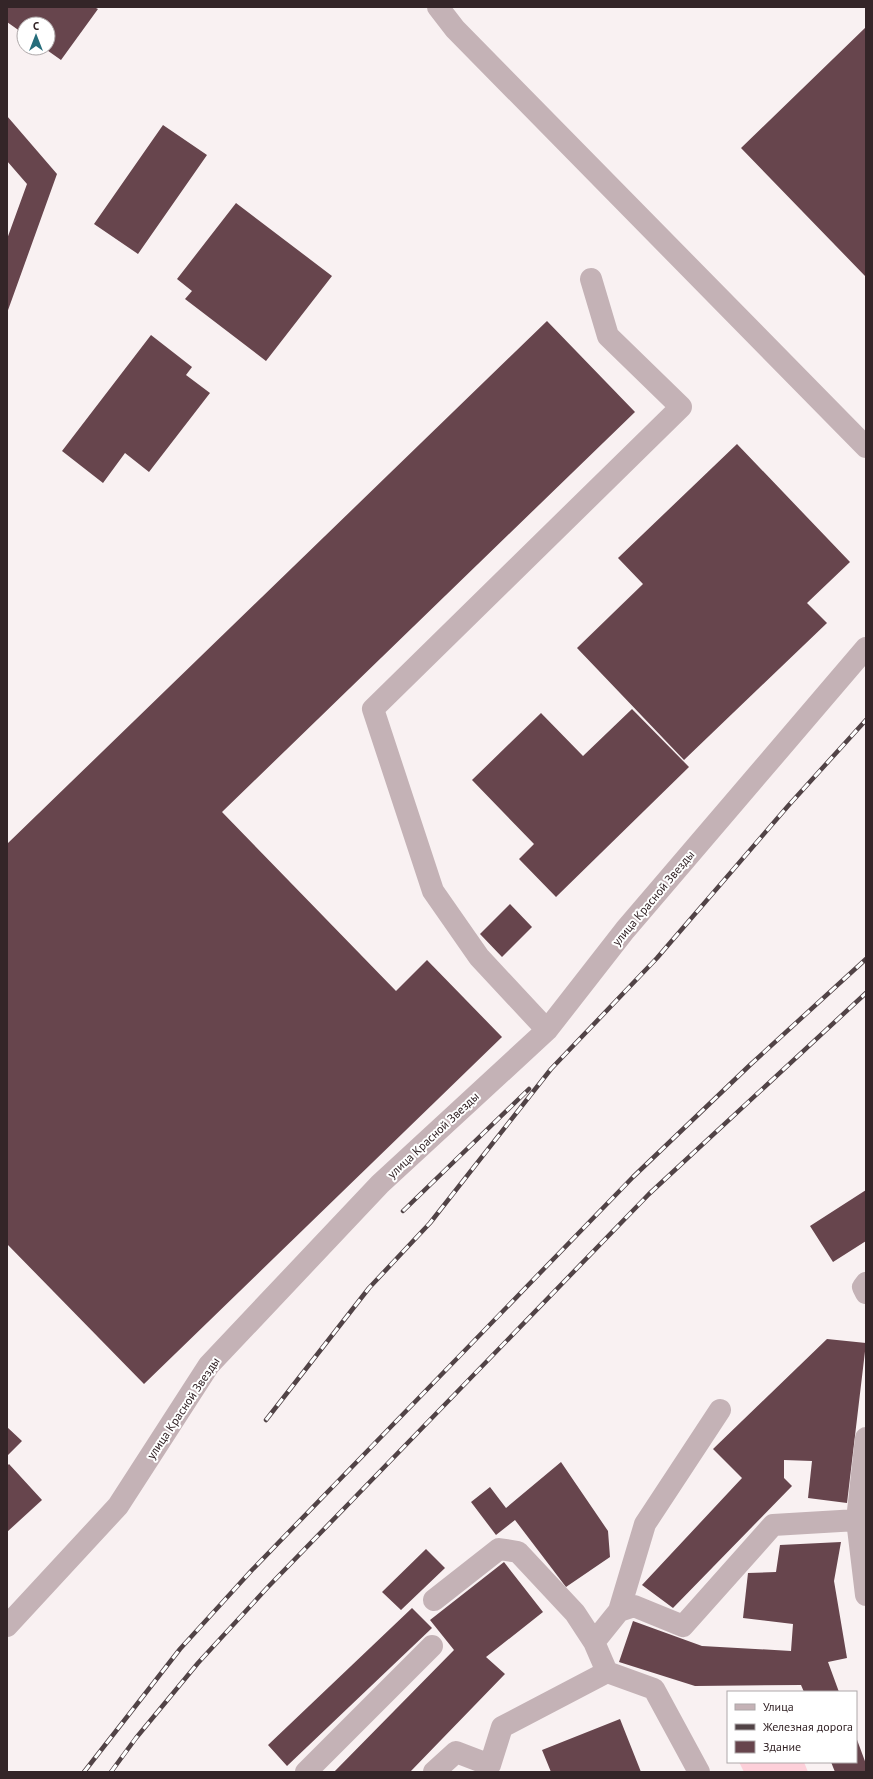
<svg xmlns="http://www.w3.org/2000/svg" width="873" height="1779" viewBox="0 0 873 1779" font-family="'PT Sans',sans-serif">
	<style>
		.green { fill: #fdcfd9 }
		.building { fill: #67454d }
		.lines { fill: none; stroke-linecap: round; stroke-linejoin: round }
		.minor { stroke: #c4b2b6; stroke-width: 22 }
		.rail-casing { stroke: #514346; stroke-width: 4.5 }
		.rail { stroke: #fff; stroke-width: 3; stroke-dasharray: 9; stroke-linecap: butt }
		.labels { text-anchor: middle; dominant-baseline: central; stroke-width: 4; stroke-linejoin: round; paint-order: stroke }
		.street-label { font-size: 12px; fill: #342528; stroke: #fff }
	</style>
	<rect width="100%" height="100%" fill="#f9f1f2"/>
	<!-- green -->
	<path class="green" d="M739 1762H804L808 1772H744Z"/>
	<!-- building -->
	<path class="building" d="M7 7H94L98 9 61 60 44 48H48V24H24V34L7 22Z
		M866 27V277L741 148Z
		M7 116 57 174 7 313V239L27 184 7 161Z
		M163 125 207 155 138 254 94 224Z
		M236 203 332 276 266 361 185 299 192 291 177 279Z
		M547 321 635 412 222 812 396 991 427 960 502 1037 144 1384 7 1244V844Z
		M151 335 192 367 186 375 210 393 149 472 125 453 103 483 62 451Z
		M737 444 850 562 807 603 827 623 684 760 577 648 643 584 618 558Z
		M632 709 689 767 556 897 519 859 534 844 472 780 541 713 583 756Z
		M510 904 532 927 502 957 480 934Z
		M866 1190V1241L833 1262 810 1226Z
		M827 1339 866 1343 847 1503 808 1498 812 1461 784 1460V1478L792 1486 673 1608 642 1585 742 1478 713 1449Z
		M7 1427 22 1441 7 1456Z
		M561 1462 608 1531 610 1557 566 1587 515 1520 496 1535 471 1502 490 1487 506 1508Z
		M9 1464 42 1500 7 1532V1466Z
		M841 1542 834 1581 847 1658 828 1662 839 1692H804L801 1685 695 1686 619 1662 633 1621 702 1646 791 1651 793 1624 743 1618 748 1573 776 1572 780 1545Z
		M426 1549 445 1568 401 1610 382 1592Z
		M504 1562 543 1612 486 1657 505 1674 410 1772H334L454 1650 430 1620Z
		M412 1608 432 1628 287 1766 268 1745Z
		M620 1719 641 1772H551L542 1750Z
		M856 1737 866 1764V1772H835L831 1762H856Z"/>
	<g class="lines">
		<!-- minor -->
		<path class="minor" d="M438 7 455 29 866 447
			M547 1030 479 957 433 891 373 709 681 407 608 336 591 279
			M866 1283 863 1287 866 1293
			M866 1438 857 1520 866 1595
			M434 1600 499 1549 518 1552 575 1613 594 1642 607 1672
			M619 1611 634 1606 683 1626 773 1525 857 1520
			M7 1626 118 1506 209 1365 380 1184 547 1030 625 930 866 648
			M594 1642 619 1611 645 1524 720 1410
			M306 1772 432 1646
			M434 1772 456 1752 490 1765 502 1727 607 1672 654 1689 699 1772"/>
		<defs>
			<path id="rail" d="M403 1211 529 1089
				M266 1420 369 1288 430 1223 551 1069 657 958 788 806 866 720
				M84 1772 180 1649 252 1570 633 1177 750 1065 866 959
				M111 1772 136 1738 198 1663 267 1588 649 1194 866 993"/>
		</defs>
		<!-- rail casing -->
		<use href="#rail" class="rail-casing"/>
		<!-- rail -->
		<use href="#rail" class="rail"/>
	</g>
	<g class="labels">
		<!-- street labels -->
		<g class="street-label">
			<text transform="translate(653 898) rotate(-50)">улица Красной Звезды</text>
			<text transform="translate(433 1135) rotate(-43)">улица Красной Звезды</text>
			<text transform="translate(183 1408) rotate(-56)">улица Красной Звезды</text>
		</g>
	</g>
	<!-- border -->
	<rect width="873" height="1779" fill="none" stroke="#342528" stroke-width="16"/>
	<!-- legend -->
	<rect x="727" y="1691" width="130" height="72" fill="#ffffff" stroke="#aea8a9"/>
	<rect x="735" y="1704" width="20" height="6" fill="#c4b2b6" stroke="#aea8a9"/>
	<text x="763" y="1711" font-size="12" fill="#342528">Улица</text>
	<rect x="735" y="1724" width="20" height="6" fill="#514346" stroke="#aea8a9"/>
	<text x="763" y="1731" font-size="12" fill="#342528">Железная дорога</text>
	<rect x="735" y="1741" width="20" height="12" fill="#67454d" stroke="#aea8a9"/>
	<text x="763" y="1751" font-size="12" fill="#342528">Здание</text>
	<!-- north arrow -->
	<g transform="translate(36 36)"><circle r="19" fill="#ffffff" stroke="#aea8a9"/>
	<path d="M0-3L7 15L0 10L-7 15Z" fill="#266d7b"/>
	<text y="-6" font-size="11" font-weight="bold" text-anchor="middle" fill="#342528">С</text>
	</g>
</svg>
